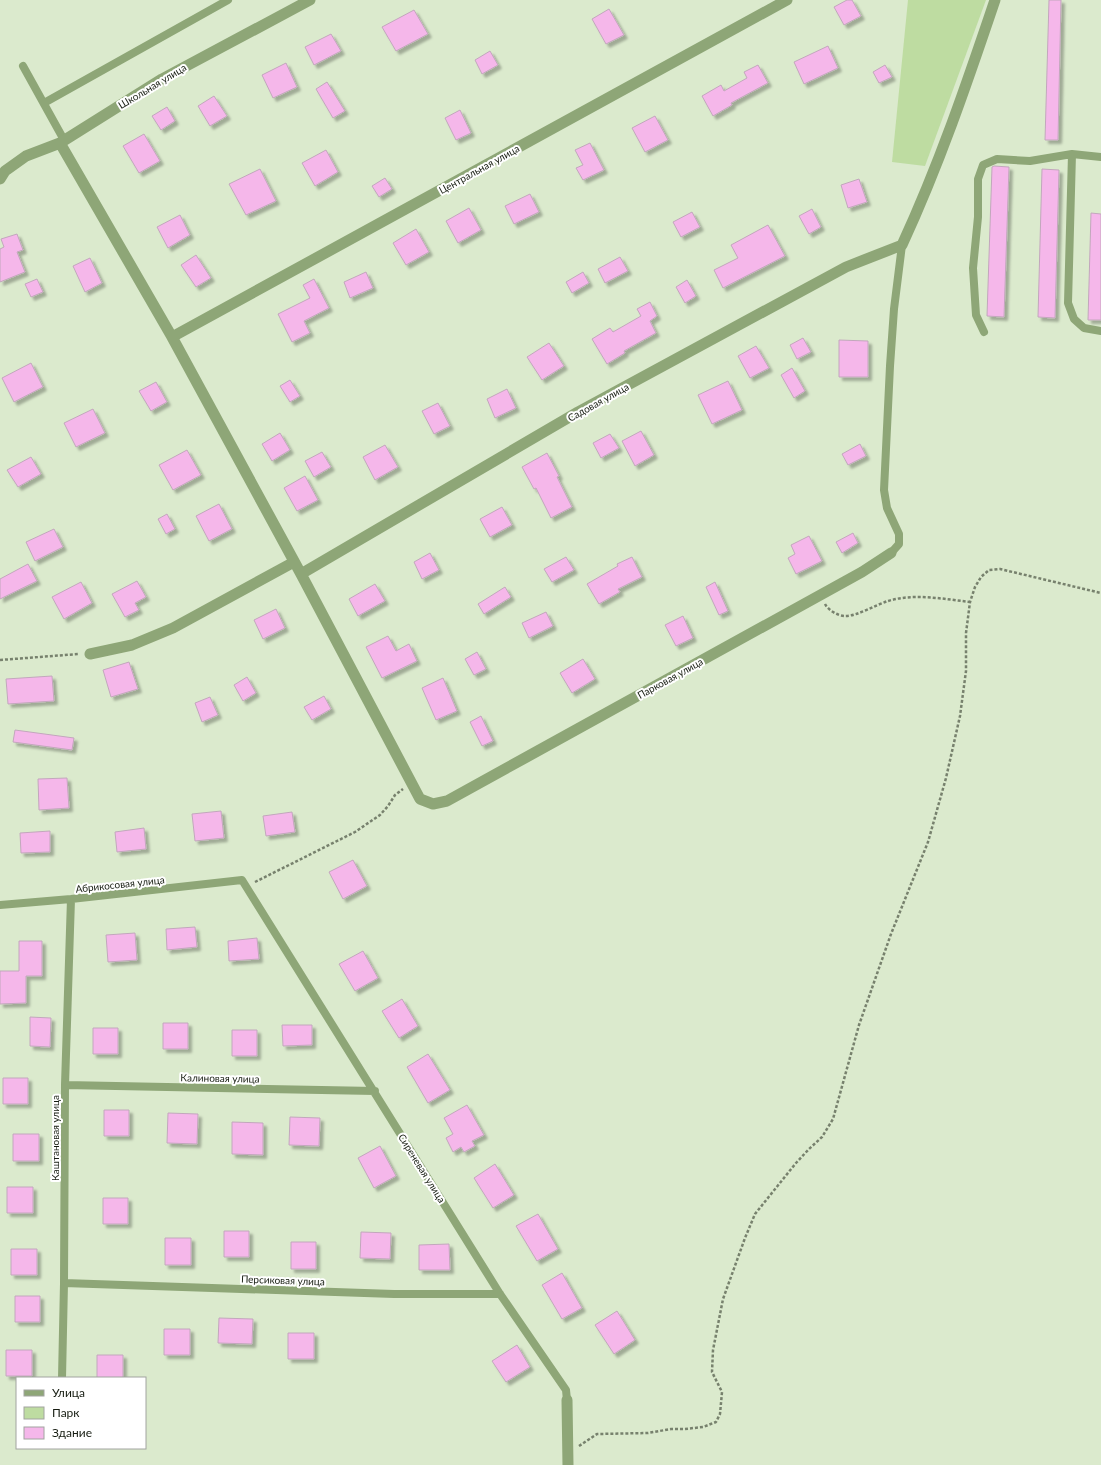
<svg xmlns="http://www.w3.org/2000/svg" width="1101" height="1465" viewBox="0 0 1101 1465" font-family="Lato,sans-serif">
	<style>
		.green { fill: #bedca1 }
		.building { fill: #f5b7ea; stroke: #c2a7bc; filter: url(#shadow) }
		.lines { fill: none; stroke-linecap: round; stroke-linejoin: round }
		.path { stroke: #77816d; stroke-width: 2.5; stroke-dasharray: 3 2; stroke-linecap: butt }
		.service { stroke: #8ea677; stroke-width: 8 }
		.minor { stroke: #8ea677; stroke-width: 11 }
		.labels { text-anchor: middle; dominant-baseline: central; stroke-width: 4; stroke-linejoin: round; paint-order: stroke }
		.street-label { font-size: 10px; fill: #161c11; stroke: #fff }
	</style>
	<defs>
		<filter id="shadow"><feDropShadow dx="3.5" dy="3.5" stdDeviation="1" flood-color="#0004"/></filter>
	</defs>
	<rect width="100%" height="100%" fill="#dbeacd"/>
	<!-- green -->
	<path class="green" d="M908 0H986L925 166 892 162Z"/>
	<!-- building -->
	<path class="building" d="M847 0H852L861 16 844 25 834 7Z
		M1049 0H1061L1058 140H1045Z
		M609 9 624 35 606 44 592 19Z
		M414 10 428 34 396 51 382 27Z
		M331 34 341 51 314 65 305 47Z
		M828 46 838 68 804 84 794 62Z
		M490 51 498 65 482 74 475 60Z
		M286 63 297 87 273 98 262 75Z
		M758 65 768 83 731 103 732 105 713 116 702 96 721 85 724 91 747 78 744 72Z
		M885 65 892 77 879 83 873 72Z
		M327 82 345 111 333 118 316 89Z
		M214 96 227 116 210 126 198 106Z
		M167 107 175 121 161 130 152 116Z
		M460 110 471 133 456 140 445 118Z
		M655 116 668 140 645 152 632 128Z
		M144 134 160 161 139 173 123 146Z
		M590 143 604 170 583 180 576 168 583 165 575 150Z
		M326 150 338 172 315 186 302 163Z
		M994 166 1009 167 1004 317 987 316 992 167Z
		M260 169 276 201 246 215 229 184Z
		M1042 169 1059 170 1055 318 1038 317Z
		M385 178 392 189 379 197 372 186Z
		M859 179 867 202 848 208 841 185Z
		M530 194 539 212 514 224 505 206Z
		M469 208 481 230 458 243 446 221Z
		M812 209 821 227 809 234 799 216Z
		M692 212 700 227 681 237 673 222Z
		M1091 213 1101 214V320H1088Z
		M180 215 190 235 168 248 157 227Z
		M768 225 785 256 723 288 714 270 738 258 731 245Z
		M416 229 429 252 406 265 393 243Z
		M17 234 23 250 17 252 25 272 0 282V249L4 247 1 239Z
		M196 255 211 278 196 287 181 265Z
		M620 257 628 271 605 283 598 269Z
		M90 258 102 283 85 292 73 266Z
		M366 272 373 288 350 298 344 282Z
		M583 272 589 283 572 293 566 282Z
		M37 279 43 292 31 297 25 284Z
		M314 279 329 308 304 321 310 333 292 342 278 314 310 298 303 285Z
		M687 280 696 296 685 303 676 287Z
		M650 302 657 316 650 321 656 333 624 351 625 353 607 364 592 339 610 328 613 332 641 316 637 309Z
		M803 338 811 352 797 359 790 345Z
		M839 340 868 341V377H839Z
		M549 343 564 366 542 380 527 357Z
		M756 346 769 368 750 378 738 356Z
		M31 363 43 387 14 402 2 378Z
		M792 368 805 391 794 398 781 375Z
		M290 380 300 396 290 402 280 386Z
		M728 381 742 410 712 424 698 395Z
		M156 382 167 402 151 411 139 391Z
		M507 389 516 408 495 418 487 399Z
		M438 403 450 426 434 434 422 411Z
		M93 409 105 433 76 447 64 423Z
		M641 431 654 455 635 466 622 441Z
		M280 433 290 450 272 461 262 444Z
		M610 434 619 448 601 458 593 443Z
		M860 444 866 456 848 465 842 454Z
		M385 445 398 467 375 480 363 457Z
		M187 450 201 475 173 490 159 465Z
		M322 452 331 467 314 477 305 461Z
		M547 453 559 476 557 477 572 507 551 518 536 488 534 489 522 467Z
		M31 457 41 474 18 487 7 470Z
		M305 476 318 500 297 511 284 488Z
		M219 504 232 529 209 541 196 516Z
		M502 507 512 525 490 537 480 519Z
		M167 514 175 529 166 534 158 519Z
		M54 529 63 547 35 561 26 542Z
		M853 533 858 543 842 553 836 542Z
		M809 536 822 561 796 574 788 558 795 554 791 545Z
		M430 553 439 570 422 579 414 562Z
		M566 557 574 570 552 582 544 569Z
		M632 557 642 577 618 589 620 592 599 604 587 584 618 566 617 564Z
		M28 564 37 581 0 599V579Z
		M137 581 146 597 135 603 139 610 125 617 112 594Z
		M81 582 92 603 64 619 52 597Z
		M715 582 728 611 719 615 706 587Z
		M375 584 385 601 358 616 349 599Z
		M505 587 511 597 484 614 478 604Z
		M276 609 285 628 263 639 254 620Z
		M546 612 553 626 529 638 522 623Z
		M683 616 693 638 676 646 665 625Z
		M388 636 396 651 409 644 417 661 382 678 366 647Z
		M477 652 486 669 474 675 465 659Z
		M583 659 595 679 572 693 560 673Z
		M129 662 138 689 111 697 103 670Z
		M52 676 54 701 8 704 6 679Z
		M247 677 256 693 243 701 234 685Z
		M443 678 457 711 436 720 422 688Z
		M324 696 331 709 312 720 304 707Z
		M210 697 218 715 202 722 195 703Z
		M481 716 493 741 482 746 470 722Z
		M15 730 74 738 72 750 13 742Z
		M67 778 69 808 39 810 38 779Z
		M221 811 224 838 195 841 192 814Z
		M292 812 295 832 266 836 263 816Z
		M144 828 146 849 117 852 115 832Z
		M50 831V852L21 853 20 833Z
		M353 860 367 886 343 899 329 872Z
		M195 927 197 947 167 950 166 929Z
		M135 933 137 960 108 962 106 935Z
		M257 938 259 959 229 961 228 941Z
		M19 941H42V976H26V1003L0 1004V971H19Z
		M363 951 378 978 355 991 339 964Z
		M402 999 418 1026 399 1038 382 1011Z
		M30 1017 51 1018 50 1047 30 1046Z
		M163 1023H188V1049H163Z
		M282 1025H312V1045L283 1046Z
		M93 1028H118V1054H93Z
		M232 1030H257V1056H232Z
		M428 1054 450 1090 428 1103 407 1067Z
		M3 1078H28V1104H3Z
		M467 1105 484 1135 472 1141 475 1146 464 1152 461 1147 453 1152 446 1138 453 1134 444 1118Z
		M104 1110H129V1136H104Z
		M168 1113 198 1114 197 1144 167 1143Z
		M290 1117 320 1118 319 1146 289 1145Z
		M232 1122 263 1123V1155L232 1154Z
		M13 1134H39V1161H13Z
		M380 1146 396 1176 374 1188 358 1158Z
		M495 1164 514 1195 493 1208 474 1178Z
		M7 1187H33V1213H7Z
		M103 1198H128V1224H103Z
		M538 1214 558 1249 537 1261 516 1226Z
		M224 1231H249V1257H224Z
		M361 1232 391 1233 390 1259 360 1258Z
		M165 1238H191V1265H165Z
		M291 1242H316V1269H291Z
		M449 1244 450 1270H419V1245Z
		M11 1249H37V1275H11Z
		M562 1273 582 1308 562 1319 542 1285Z
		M15 1296H40V1322H15Z
		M617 1311 635 1340 614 1354 595 1325Z
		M219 1318 253 1319 252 1344 218 1343Z
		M164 1329H190V1355H164Z
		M288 1333H314V1359H288Z
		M517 1345 530 1367 506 1382 492 1361Z
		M6 1350H32V1376H6Z
		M97 1355H123V1378H97Z"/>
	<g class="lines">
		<!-- path -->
		<path class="path" d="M825 604C828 610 838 616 845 616 858 616 875 605 888 601 914 593 944 599 970 602
			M0 660 79 654
			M255 882 355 832 380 815 388 806 395 795 403 789
			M579 1446 597 1434 648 1433 671 1429H685L703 1427 716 1422 720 1414 722 1392 712 1372 713 1350 723 1299 745 1238 755 1214 796 1163 809 1149 822 1137 833 1119 859 1025 891 934 928 842 946 778 960 716 966 671V633L970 602 975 587 981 577 989 570 1000 569 1101 593"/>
		<!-- service -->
		<path class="service" d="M23 66 64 140
			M44 103 228 0
			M1072 154 1068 303 1074 319 1084 328 1101 331
			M984 332 976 315 973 268 978 217V179L983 165 997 159 1030 161 1072 154 1101 157
			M891 553 899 544V534L887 508 884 490 890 366 894 309 902 245
			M0 905 71 899 242 880 500 1294 566 1390 567 1400
			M65 1085 375 1091
			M64 1283 394 1294H500
			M62 1378 64 1283 65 1085 71 899"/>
		<!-- minor -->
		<path class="minor" d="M60 143 172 337 301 574 420 799 433 804 447 801 862 572 891 553
			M0 179 5 171 26 156 60 143 162 79 310 0
			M172 337 787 0
			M301 574 578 412 846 267 902 245C939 165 967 83 995 0
			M90 654 132 645 173 628 294 562
			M567 1400 568 1465"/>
	</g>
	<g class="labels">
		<!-- street labels -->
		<g class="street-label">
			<text transform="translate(152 86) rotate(-31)">Школьная улица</text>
			<text transform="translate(479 169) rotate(-29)">Центральная улица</text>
			<text transform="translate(598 402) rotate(-29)">Садовая улица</text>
			<text transform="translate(670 678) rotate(-29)">Парковая улица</text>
			<text transform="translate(120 884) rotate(-6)">Абрикосовая улица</text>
			<text transform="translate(220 1078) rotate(1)">Калиновая улица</text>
			<text transform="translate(55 1138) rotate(-90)">Каштановая улица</text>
			<text transform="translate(422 1168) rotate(58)">Сиреневая улица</text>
			<text transform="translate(283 1280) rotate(2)">Персиковая улица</text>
		</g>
	</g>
	<!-- legend -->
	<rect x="16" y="1377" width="130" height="72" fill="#ffffff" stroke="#a2a4a0"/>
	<rect x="24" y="1390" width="20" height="6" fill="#8ea677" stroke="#a2a4a0"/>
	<text x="52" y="1397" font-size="12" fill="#161c11">Улица</text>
	<rect x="24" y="1407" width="20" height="12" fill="#bedca1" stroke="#a2a4a0"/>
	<text x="52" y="1417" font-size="12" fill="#161c11">Парк</text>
	<rect x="24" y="1427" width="20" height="12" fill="#f5b7ea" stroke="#a2a4a0"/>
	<text x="52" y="1437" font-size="12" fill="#161c11">Здание</text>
</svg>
